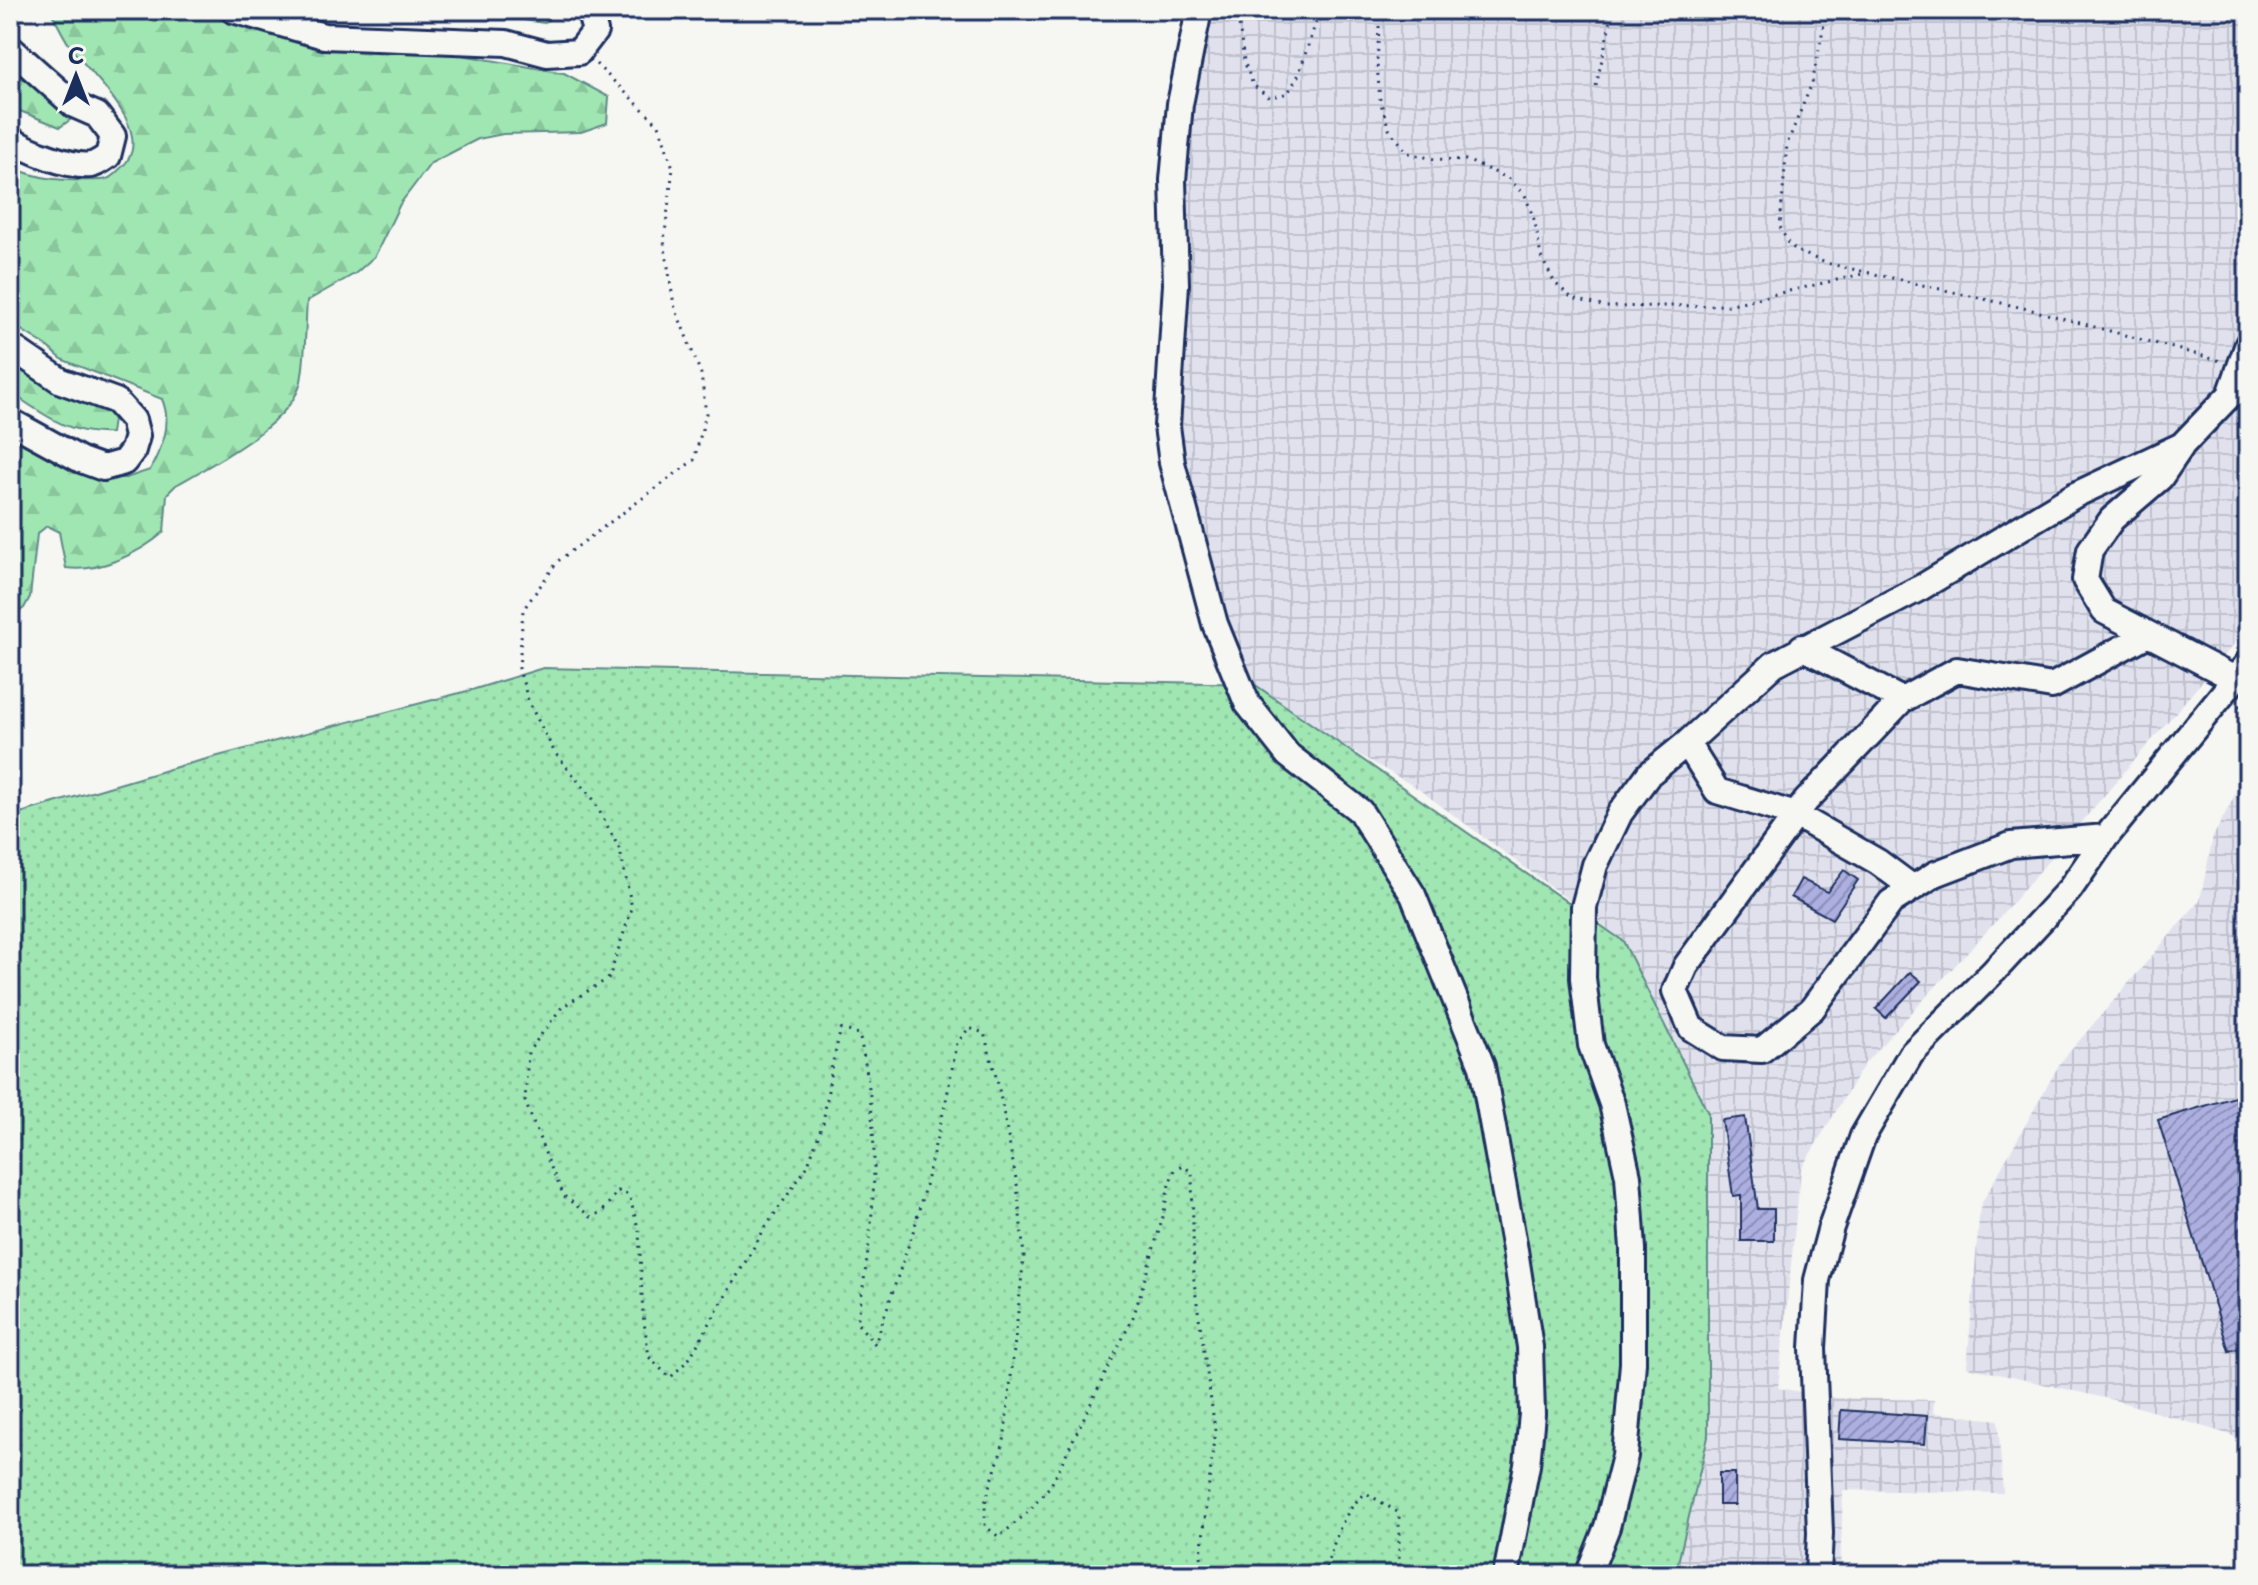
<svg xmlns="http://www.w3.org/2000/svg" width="2258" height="1585" viewBox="0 0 2258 1585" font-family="'Playpen Sans',sans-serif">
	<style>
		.industrial { fill: url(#industrial-grid) }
		.grass { fill: url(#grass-dots); stroke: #5e8a88; stroke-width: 2 }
		.forest { fill: url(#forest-firs); stroke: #5e8a88; stroke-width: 2 }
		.building { fill: url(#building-hatch); stroke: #1b2f5e; stroke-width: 2 }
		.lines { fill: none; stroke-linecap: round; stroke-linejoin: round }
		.minor-casing { stroke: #1b2f5e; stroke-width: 30 }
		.path { stroke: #1b2f5e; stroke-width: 3; stroke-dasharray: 2 6; stroke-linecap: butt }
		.minor { stroke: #f6f6f2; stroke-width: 24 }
	</style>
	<defs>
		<pattern id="industrial-grid" width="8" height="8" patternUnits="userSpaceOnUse" patternTransform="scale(2)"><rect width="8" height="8" fill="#e0e1ed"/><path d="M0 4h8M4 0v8" fill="none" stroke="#c0c1ce"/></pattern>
		<pattern id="grass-dots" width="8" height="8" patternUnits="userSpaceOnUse" patternTransform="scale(2)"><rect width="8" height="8" fill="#a0e6b2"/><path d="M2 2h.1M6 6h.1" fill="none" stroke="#89c69c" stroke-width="1.8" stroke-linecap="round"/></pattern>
		<pattern id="forest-firs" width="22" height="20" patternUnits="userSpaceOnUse" patternTransform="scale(2)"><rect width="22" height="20" fill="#a0e6b2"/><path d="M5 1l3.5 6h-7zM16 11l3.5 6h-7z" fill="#89c69c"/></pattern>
		<pattern id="building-hatch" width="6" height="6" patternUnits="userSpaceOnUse" patternTransform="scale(2)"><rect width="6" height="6" fill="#adafe0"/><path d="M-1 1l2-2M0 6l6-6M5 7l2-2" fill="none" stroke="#8c8fb9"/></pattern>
	</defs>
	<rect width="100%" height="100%" fill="#f6f6f2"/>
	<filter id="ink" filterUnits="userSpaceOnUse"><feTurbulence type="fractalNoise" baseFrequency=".0125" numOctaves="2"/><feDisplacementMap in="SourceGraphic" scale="16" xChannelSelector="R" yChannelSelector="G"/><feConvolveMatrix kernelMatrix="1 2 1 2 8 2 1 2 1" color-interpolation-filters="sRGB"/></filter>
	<g filter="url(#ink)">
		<!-- industrial -->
		<path class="industrial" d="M1204 10H2248V628L2000 917 1865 1063 1801 1169 1778 1388 1836 1398 1934 1400 1933 1413 1998 1420 2003 1493 1843 1490 1840 1575H1675L1708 1437V1113L1623 940 1417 788 1294 717 1254 684 1211 588 1178 443 1189 258 1184 155Z
			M2248 770V1445L2231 1435 2118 1401 1967 1367 1980 1206 2060 1063 2200 900 2213 837Z"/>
		<!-- grass -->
		<path class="grass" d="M543 668 1254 684 1623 941 1708 1113V1437L1675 1575H10V816L180 766 475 689Z"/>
		<!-- forest -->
		<path class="forest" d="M50 10H199L298 40 400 52 456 54 564 73 609 97 607 123 581 132 503 134 478 139 431 163 400 204 375 256 356 273 307 301C305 327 306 355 301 381 293 423 211 465 176 485L167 494 164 532C140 553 99 573 66 568L59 532 47 526 37 534 30 597 24 608 10 618V426L100 478H126L150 470C162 446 173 426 162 399L63 360 44 344 10 323V166C40 181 67 181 101 180 110 180 114 174 121 168 159 135 94 77 75 53 65 41 58 24 50 10Z
			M456 10H549L554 14 544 23Z
			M10 59 60 97 70 120 60 127 10 107Z
			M10 353 106 408 113 420 111 433C68 435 45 415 10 392Z"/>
		<!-- building -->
		<path class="building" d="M1844 870 1858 880 1832 919 1791 897 1801 879 1827 892Z
			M1910 972 1921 981 1886 1018 1876 1009Z
			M2248 1093V1346L2229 1351 2158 1120Z
			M1745 1117 1758 1209H1774V1241H1741V1195L1733 1196 1722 1120Z
			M1841 1410 1927 1416 1925 1444 1839 1439Z
			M1719 1473H1735V1505H1719Z"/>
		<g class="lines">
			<defs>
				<path id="minor" d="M233 10 324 36 506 43 547 54 579 52 595 31 589 10
					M1199 10 1180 104 1173 180 1176 284 1167 426 1172 463 1215 624 1247 703 1288 755 1360 811 1413 895 1482 1066 1515 1250 1530 1347 1532 1414 1527 1465 1506 1575
					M10 48 74 105 97 115 113 136 108 156C103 159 97 164 91 165 70 168 27 150 10 139
					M10 346 61 381 116 401 133 420 137 436 133 450 124 462 103 468 81 460 10 421
					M2181 447 2160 478 2112 519 2090 550 2085 580 2104 611 2235 679
					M1802 647 1902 700
					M1687 743 1717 791 1796 815 1878 862 1913 888
					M2106 837 2011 845 1935 874 1891 902 1812 1009 1762 1050 1723 1048 1691 1028 1675 991 1686 966 1806 801 1902 700 1957 670 2052 686 2148 634
					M1588 1575 1607 1527 1625 1456 1633 1363V1249L1628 1176 1612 1104 1591 1045 1583 978 1584 907 1595 865 1620 813 1649 774 1687 743 1774 664 1922 587 2075 495 2182 445 2230 395 2248 344
					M1818 1575 1820 1533 1813 1348 1817 1280 1831 1227 1863 1136 1911 1054 1994 971 2070 889 2106 837 2248 663"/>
			</defs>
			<!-- minor casing -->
			<use href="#minor" class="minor-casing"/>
			<!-- path -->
			<path class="path" d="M1237 10 1244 61 1253 85 1270 98 1288 93 1298 76 1320 10
				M1380 10 1377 64 1380 100 1389 129 1408 153 1434 159 1466 160 1508 178 1525 195 1535 222 1541 257 1555 283 1572 298 1605 307 1728 305 1867 273
				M1827 10 1812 83 1787 144 1780 227 1788 243 1797 251 1826 263 2032 310 2221 361
				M596 64 659 125 673 168 664 241 674 305 701 374 706 414 694 460 558 561 523 610 519 669 529 703 555 753 593 799 620 850 632 908 609 978 562 1007 528 1052 525 1101 549 1163 564 1196 591 1217 602 1212 618 1191 629 1195 639 1231 643 1315 649 1357 670 1378 689 1359 765 1228 807 1167 823 1123 832 1065 841 1029 859 1034C883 1137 875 1220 857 1323L875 1344 915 1226 946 1101 957 1043 969 1028 984 1033 998 1084 1017 1184 1024 1256 1004 1442 985 1503V1526L999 1537 1028 1512 1051 1485 1134 1315 1163 1217 1169 1184 1175 1170 1184 1166 1192 1173 1194 1282 1215 1429 1201 1556 1204 1575
				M1596 86 1613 10
				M2240 705 2248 745
				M1324 1575C1333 1547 1341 1511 1366 1493L1399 1513V1575"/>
			<!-- minor -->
			<use href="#minor" class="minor"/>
		</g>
	</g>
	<!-- margin -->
	<rect width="2258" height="1585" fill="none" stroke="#f6f6f2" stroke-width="40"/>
	<rect x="20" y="20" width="2218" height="1545" fill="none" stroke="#1b2f5e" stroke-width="3" filter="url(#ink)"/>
	<!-- north arrow -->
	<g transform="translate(76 76)" stroke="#f6f6f2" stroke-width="6" paint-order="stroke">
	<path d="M0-6L14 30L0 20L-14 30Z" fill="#1b2f5e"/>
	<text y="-12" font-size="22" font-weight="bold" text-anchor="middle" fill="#1b2f5e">С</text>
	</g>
</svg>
